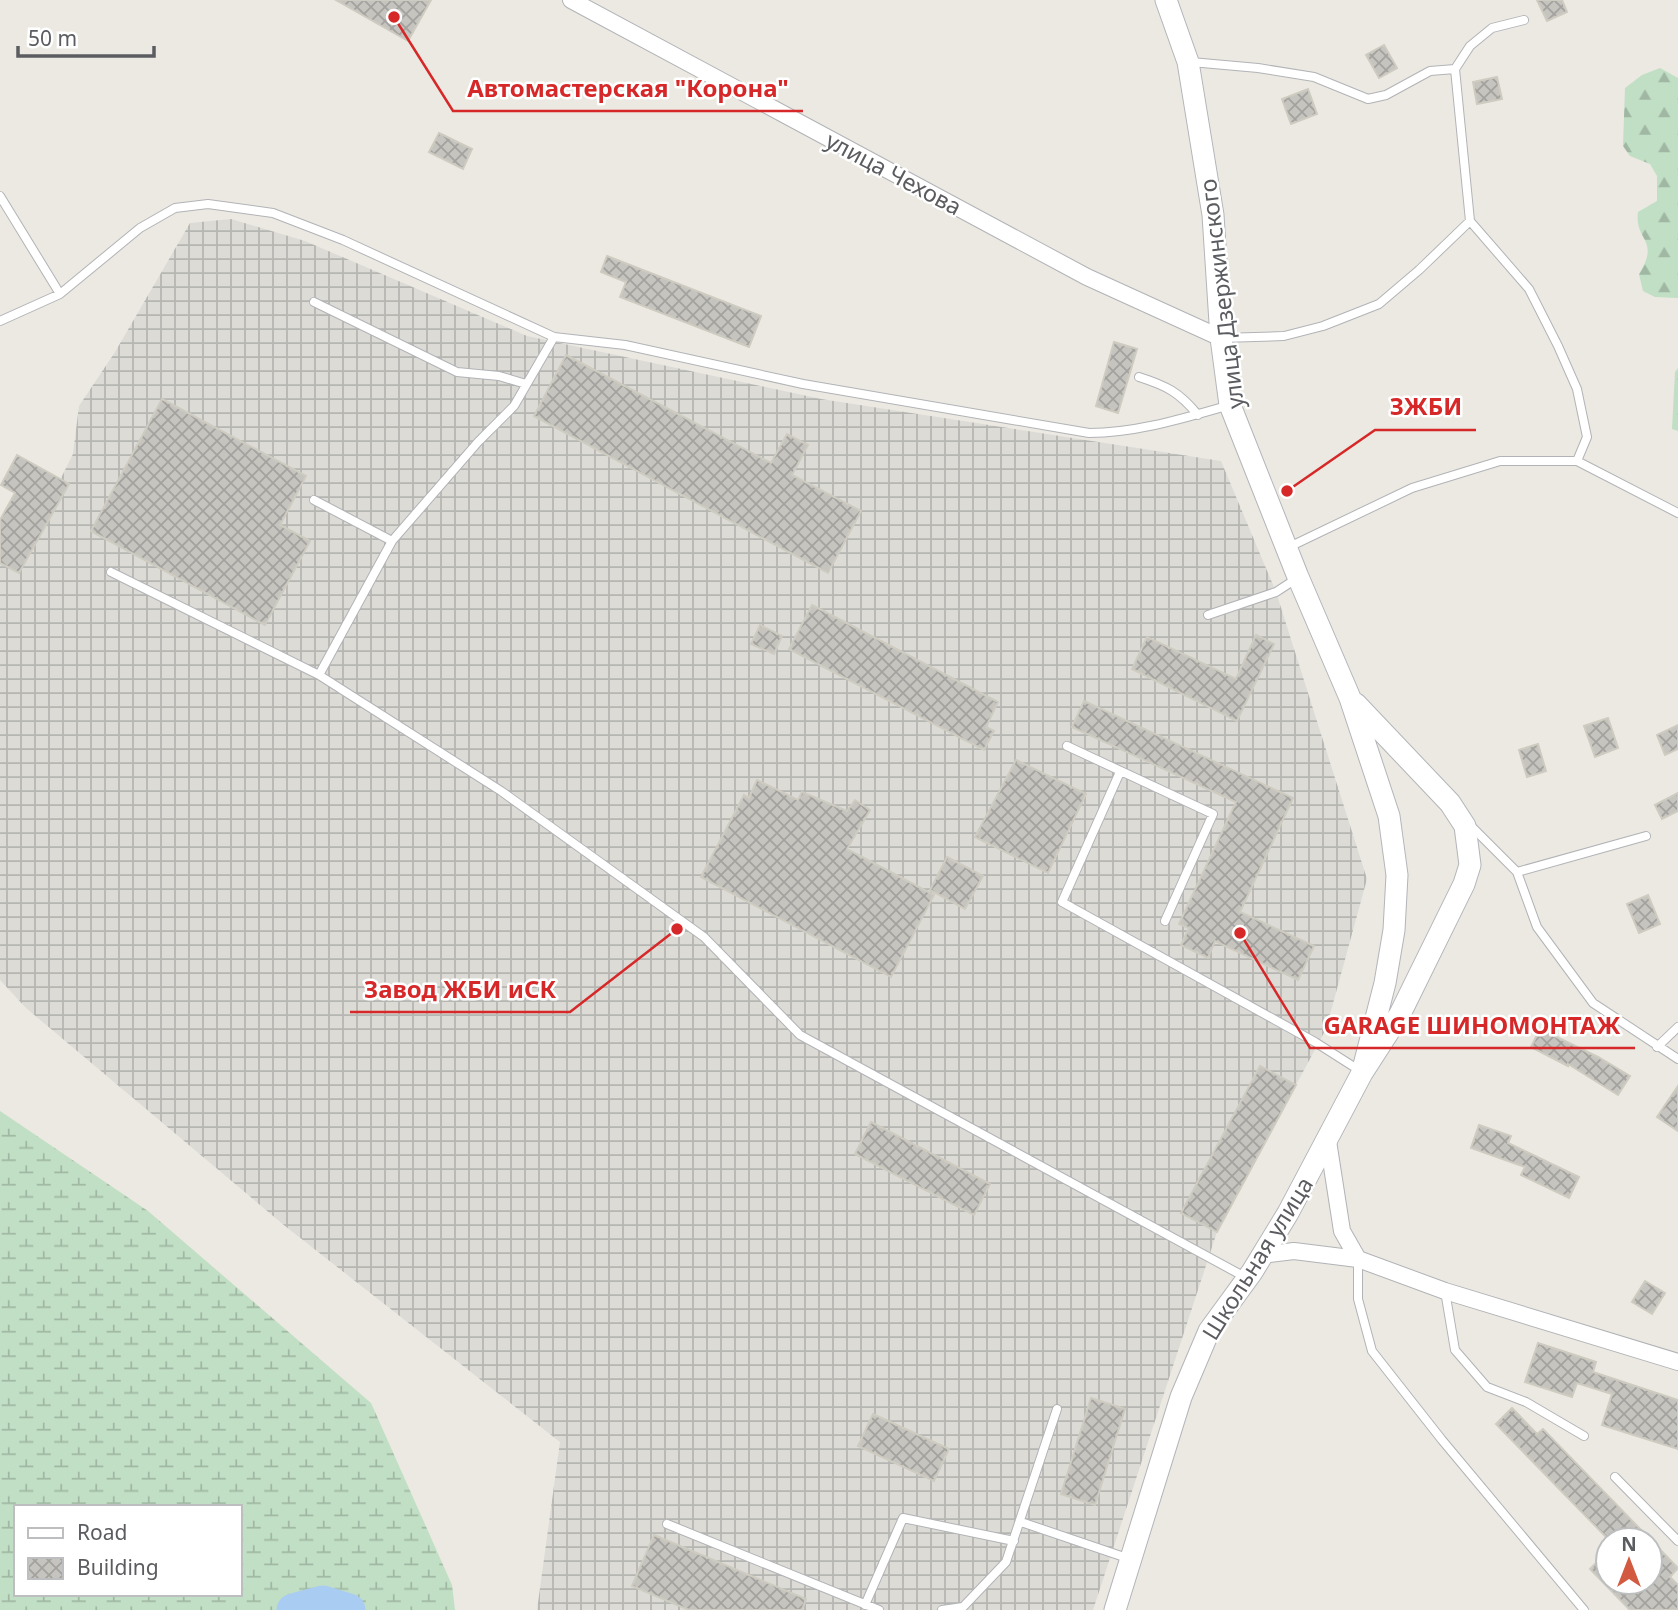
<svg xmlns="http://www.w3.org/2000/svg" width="1678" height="1610" viewBox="0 0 1678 1610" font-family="'Noto Sans',sans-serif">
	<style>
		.industrial { fill: url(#industrial-grid) }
		.forest { fill: url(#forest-firs) }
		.wetland { fill: url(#wetland-marsh); fill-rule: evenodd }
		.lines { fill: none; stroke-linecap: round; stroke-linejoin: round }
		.river { stroke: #a9ccf3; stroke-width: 33 }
		.building { fill: url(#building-cross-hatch); stroke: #cecbc1; stroke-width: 2 }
		.lane-casing { stroke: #b2b3b7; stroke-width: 10 }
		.street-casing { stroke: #b2b3b7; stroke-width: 18 }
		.secondary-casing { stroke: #b3b5ba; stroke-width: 23 }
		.lane { stroke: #fff; stroke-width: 8 }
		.street { stroke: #fff; stroke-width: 16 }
		.secondary { stroke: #fff; stroke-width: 21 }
		.labels { text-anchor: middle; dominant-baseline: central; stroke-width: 5; stroke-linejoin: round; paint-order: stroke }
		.street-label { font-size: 23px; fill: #5a5c60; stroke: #fff }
		.leader { fill: none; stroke: #d62828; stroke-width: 2.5 }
		.callout-dot { fill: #d62828; stroke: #fff; stroke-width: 2.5 }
		.callout-label { font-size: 24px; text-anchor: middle; font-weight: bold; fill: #d62828; stroke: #fff; stroke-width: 5; stroke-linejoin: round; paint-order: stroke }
	</style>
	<defs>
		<pattern id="industrial-grid" width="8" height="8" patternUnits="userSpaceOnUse" patternTransform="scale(1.75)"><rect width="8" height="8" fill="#dcdbd6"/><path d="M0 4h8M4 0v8" fill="none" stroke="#b5b5b1"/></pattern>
		<pattern id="forest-firs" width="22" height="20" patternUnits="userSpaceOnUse" patternTransform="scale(1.75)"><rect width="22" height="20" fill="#c1dfc4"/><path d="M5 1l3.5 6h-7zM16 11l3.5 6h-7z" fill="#a0b8a3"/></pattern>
		<pattern id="wetland-marsh" width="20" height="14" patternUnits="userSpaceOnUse" patternTransform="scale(1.75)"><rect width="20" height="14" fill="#c1dfc4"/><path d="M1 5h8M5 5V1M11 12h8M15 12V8" fill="none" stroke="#a0b8a3"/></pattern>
		<pattern id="building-cross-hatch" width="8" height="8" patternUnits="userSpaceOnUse" patternTransform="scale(1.75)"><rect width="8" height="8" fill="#c6c4be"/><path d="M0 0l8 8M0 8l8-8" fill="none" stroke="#a4a29e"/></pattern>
	</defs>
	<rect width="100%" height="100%" fill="#ebe9e1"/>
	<!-- industrial -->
	<path class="industrial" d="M231 219 305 241 527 336 821 399 1221 461 1276 592 1367 879 1326 1029 1217 1232 1093 1610H537L560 1442 285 1226 26 1008 0 980V555L18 564 73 454 79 406 115 352 190 223Z"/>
	<!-- forest -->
	<path class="forest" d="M1660 68 1678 78V298L1655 297 1643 291 1639 274C1661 239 1634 241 1638 212L1657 201V176L1650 164 1630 156 1623 146 1625 88 1642 75Z
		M1678 368V431L1672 429 1675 372Z"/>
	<!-- wetland -->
	<path class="wetland" d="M0 1111 148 1211 371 1403 452 1585 455 1610H0ZM16 1507H240V1594H16Z"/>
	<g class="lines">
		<!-- river -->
		<path class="river" d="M293 1610 323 1602 349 1610"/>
	</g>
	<!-- building -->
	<path class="building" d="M336 0H431L408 41Z
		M1537 0H1562L1567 12 1547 21Z
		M1384 45 1397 68 1379 78 1366 55Z
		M1497 77 1502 99 1477 104 1473 82Z
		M1308 89 1317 114 1291 124 1282 99Z
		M439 133 472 149 463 169 429 152Z
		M607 256 761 316 749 347 620 297 626 282 601 272Z
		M1114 342 1137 349 1118 413 1096 406Z
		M566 355 771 463 787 434 808 445 792 475 861 511 828 573 534 416Z
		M162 399 306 476 280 525 310 541 265 625 91 531Z
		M17 455 69 484 19 573 0 563V520L15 493 1 485Z
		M812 605 998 702 986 727 994 731 984 750 789 649Z
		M760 625 782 636 774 654 751 644Z
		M1256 635 1274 644 1237 721 1132 669 1147 637 1236 679Z
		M1084 701 1293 798 1240 912 1314 946 1298 980 1215 941 1208 958 1181 945 1189 928 1179 924 1236 802 1072 727Z
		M1608 718 1618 748 1595 757 1584 726Z
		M1678 725V749L1665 755 1657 735Z
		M1538 744 1546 771 1527 777 1519 750Z
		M1016 760 1086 794 1048 873 975 837Z
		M757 780 798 800 802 792 847 811 855 800 870 810 847 849 934 895 891 977 701 877 744 795 749 798Z
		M1678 793V811L1662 819 1655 805Z
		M947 857 983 876 965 909 930 890Z
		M1648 895 1660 924 1639 933 1627 904Z
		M1540 1029 1598 1057 1630 1076 1618 1095 1568 1064V1066L1531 1047Z
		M1260 1066 1296 1085 1217 1232 1181 1213Z
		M1678 1086V1131L1657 1117Z
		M871 1122 990 1184 974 1215 855 1154Z
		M1479 1125 1511 1136 1508 1143 1579 1177 1569 1198 1521 1175 1525 1167 1471 1148Z
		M1645 1281 1665 1293 1652 1314 1632 1302Z
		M1538 1343 1596 1362 1593 1372 1678 1400V1449L1602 1425 1612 1394 1577 1383 1572 1397 1525 1382Z
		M1091 1398 1125 1409 1095 1505 1061 1494Z
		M1512 1408 1537 1434 1543 1429 1678 1568 1670 1577 1678 1585V1610H1630L1590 1569 1608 1551V1582H1650V1540H1609L1496 1424Z
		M873 1414 949 1449 934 1481 858 1446Z
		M654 1535 806 1599 802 1610H689L632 1586Z"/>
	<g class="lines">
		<defs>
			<path id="lane" d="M1524 20 1492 28 1470 46 1455 69 1470 221 1529 289 1558 346 1577 389 1587 437 1577 461
				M1191 62 1258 68 1314 77 1368 99 1386 95 1430 71 1455 69
				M0 196 60 294
				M314 302 457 372 499 376 526 384
				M0 321 60 294 140 228 175 208 208 204 273 213 343 240 554 337 625 345 803 384 1089 433C1137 433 1184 418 1230 405
				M1221 338 1284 336 1323 326 1379 304 1419 270 1470 221
				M1139 377C1167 386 1179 392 1198 415
				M314 500 392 541
				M1287 548 1412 488 1500 461H1577L1678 513
				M111 572 319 675 392 541 478 442 514 406 554 337
				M1208 615 1276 592 1296 579
				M319 675 501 791 704 937 800 1035 1245 1277
				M1067 746 1213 814 1165 921
				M1120 772 1062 902 1315 1042 1362 1072
				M1469 824 1517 872 1537 927 1593 1003 1678 1059
				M1517 872 1646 836
				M1657 1047 1678 1027
				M1358 1259V1299L1372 1351 1442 1440 1584 1610
				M1445 1291 1455 1350 1487 1387 1526 1402 1584 1436
				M1615 1477 1678 1541
				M1021 1522 1130 1559
				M667 1524 879 1610
				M865 1605 903 1518 1014 1541
				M942 1610 963 1607 1006 1562 1057 1409"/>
			<path id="street" d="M571 0 1087 277 1221 338
				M1328 1141 1342 1231 1358 1259 1445 1291 1678 1362
				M1262 1255 1294 1251 1358 1259"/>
			<path id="secondary" d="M1166 0 1188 62 1213 215 1221 338 1230 405 1298 577 1350 698 1389 816 1397 875 1394 930 1385 983 1362 1073
				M1115 1610 1181 1397 1209 1331 1252 1272 1288 1213 1362 1073 1400 1014 1464 884 1470 865 1465 826 1450 803 1356 704"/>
		</defs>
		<!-- lane casing -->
		<use href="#lane" class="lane-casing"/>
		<!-- street casing -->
		<use href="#street" class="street-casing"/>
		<!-- secondary casing -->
		<use href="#secondary" class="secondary-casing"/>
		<!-- lane -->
		<use href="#lane" class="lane"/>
		<!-- street -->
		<use href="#street" class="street"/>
		<!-- secondary -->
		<use href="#secondary" class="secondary"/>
	</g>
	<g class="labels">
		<!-- street labels -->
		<g class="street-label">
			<text transform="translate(894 173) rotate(28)">улица Чехова</text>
			<text transform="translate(1221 294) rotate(-97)">улица Дзержинского</text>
			<text transform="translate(1257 1258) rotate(-58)">Школьная улица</text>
		</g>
	</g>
	<!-- callouts -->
	<path class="leader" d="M394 17L453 111H803M1287 491L1375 430H1476M677 929L570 1012H350M1240 933L1310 1048H1635"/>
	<g class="callout-dot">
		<circle cx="394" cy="17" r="7"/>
		<circle cx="1287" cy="491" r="7"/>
		<circle cx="677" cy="929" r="7"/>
		<circle cx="1240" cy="933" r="7"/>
	</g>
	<g class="callout-label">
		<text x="628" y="97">Автомастерская "Корона"</text>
		<text x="1426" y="415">ЗЖБИ</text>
		<text x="460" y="998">Завод ЖБИ иСК</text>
		<text x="1472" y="1034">GARAGE ШИНОМОНТАЖ</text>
	</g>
	<!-- legend -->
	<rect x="14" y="1505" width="228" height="91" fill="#ffffff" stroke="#bdbebf" stroke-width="2"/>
	<rect x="28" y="1528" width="35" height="10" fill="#ffffff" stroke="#bdbebf" stroke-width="2"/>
	<text x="77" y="1540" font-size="21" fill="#5a5c60">Road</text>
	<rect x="28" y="1558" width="35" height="21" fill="url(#building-cross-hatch)" stroke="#bdbebf" stroke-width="2"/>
	<text x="77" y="1575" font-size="21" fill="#5a5c60">Building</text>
	<!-- north arrow -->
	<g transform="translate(1629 1561)"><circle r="33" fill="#ffffff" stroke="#bdbebf" stroke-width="2"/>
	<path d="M0-5L12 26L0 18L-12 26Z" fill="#d15a41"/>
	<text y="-10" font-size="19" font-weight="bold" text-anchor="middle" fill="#5a5c60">N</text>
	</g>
	<!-- scale -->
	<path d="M18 46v10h136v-10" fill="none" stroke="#5a5c60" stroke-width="3.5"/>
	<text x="28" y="46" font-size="21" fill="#5a5c60" stroke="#ffffff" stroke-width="5" paint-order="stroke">50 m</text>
</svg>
